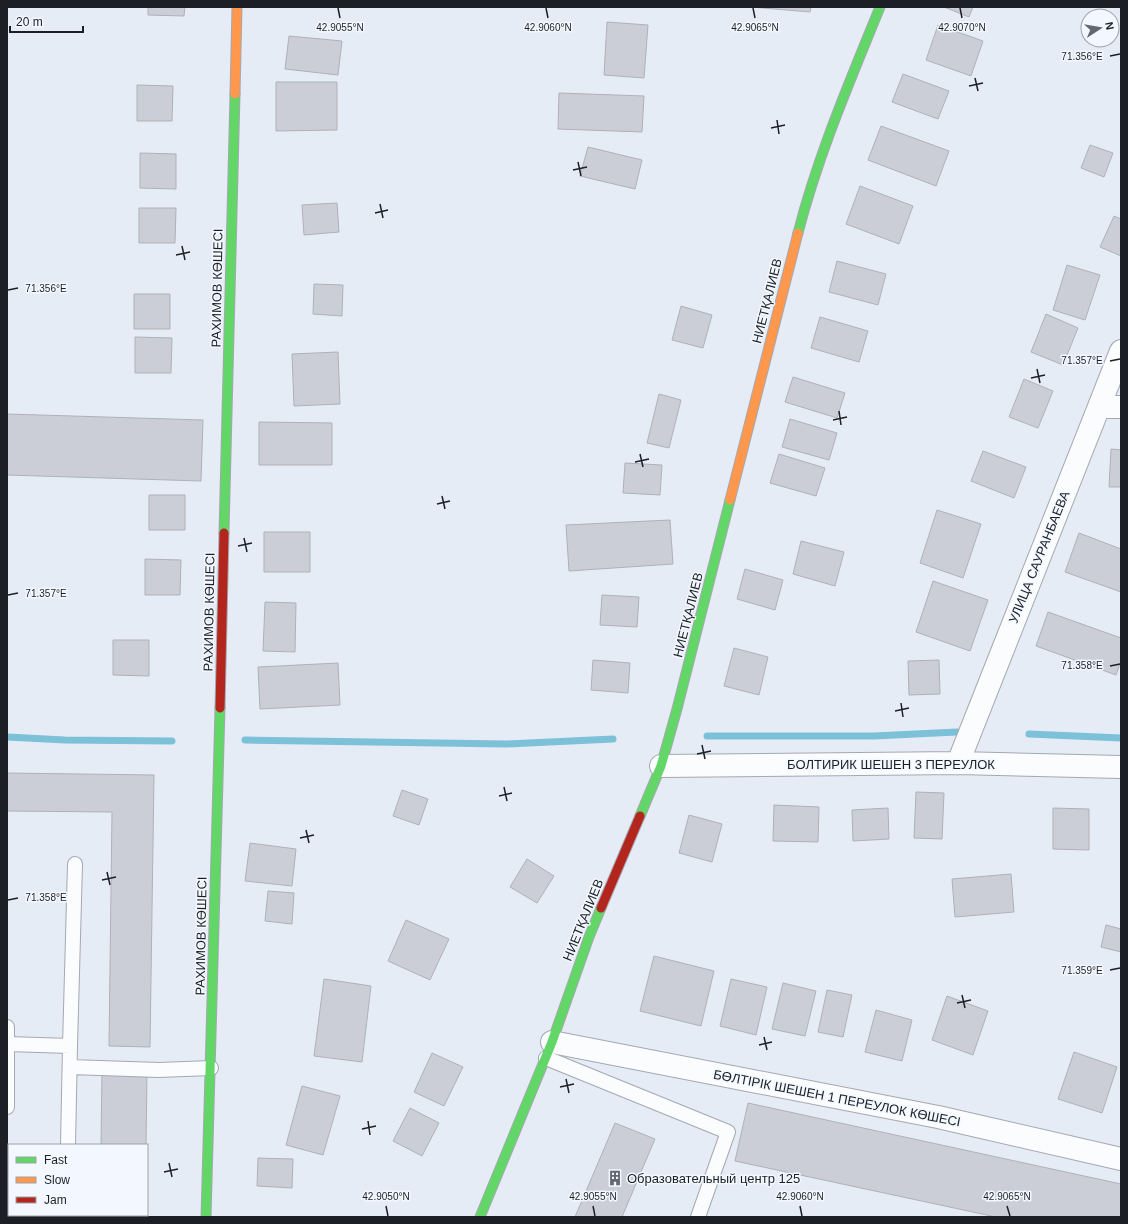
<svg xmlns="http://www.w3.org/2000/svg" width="1128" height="1224" viewBox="0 0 1128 1224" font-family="Helvetica,sans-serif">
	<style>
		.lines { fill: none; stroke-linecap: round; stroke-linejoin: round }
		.stream { stroke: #7cc1d7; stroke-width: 7 }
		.building { fill: #cbced6; stroke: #aeb1b9 }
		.lane-casing { stroke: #a4a8b0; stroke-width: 16 }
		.street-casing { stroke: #a4a8b0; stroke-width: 24 }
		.fast-casing { stroke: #a4a8b0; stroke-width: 11 }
		.slow-casing { stroke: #a4a8b0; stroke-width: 11 }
		.jam-casing { stroke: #a4a8b0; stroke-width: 11 }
		.lane { stroke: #fbfcfe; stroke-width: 14 }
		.street { stroke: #fbfcfe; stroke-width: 22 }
		.fast { stroke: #63d668; stroke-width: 9 }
		.slow { stroke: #ff974d; stroke-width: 9 }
		.jam { stroke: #b3261e; stroke-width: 9 }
		.ticks { fill: none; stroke: #1c2026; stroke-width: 1.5 }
		.labels { text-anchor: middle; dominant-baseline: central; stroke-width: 3; stroke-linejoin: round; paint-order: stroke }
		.street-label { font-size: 13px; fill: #1c2026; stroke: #f3f7ff }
		.poi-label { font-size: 13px; fill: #1c2026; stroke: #f3f7ff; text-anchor: start }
		.ticks-label { font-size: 10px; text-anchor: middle; fill: #1c2026; stroke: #f3f7ff; stroke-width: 3; stroke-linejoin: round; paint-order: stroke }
	</style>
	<rect width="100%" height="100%" fill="#e6ecf6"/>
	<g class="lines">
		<!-- stream -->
		<path class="stream" d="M1029 734 1121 738
			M707 736H874L957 732
			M7 737 65 740 172 741
			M245 740 506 744 613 739"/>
	</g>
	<!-- building -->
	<path class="building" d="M148 7H185L184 16 148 15Z
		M751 7H811L810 12Z
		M944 7H973L969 17Z
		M607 22 648 25 644 78 604 75Z
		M938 25 983 41 971 76 926 60Z
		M289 36 342 41 338 75 285 69Z
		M903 74 949 91 938 119 892 102Z
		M276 82H337V130L276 131Z
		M137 85 173 86 172 121H137Z
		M559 93 644 96 642 132 558 129Z
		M881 126 949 151 936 186 868 160Z
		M1090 145 1113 153 1104 177 1081 168Z
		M588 147 642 160 635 189 580 176Z
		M140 153 176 154V189L140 188Z
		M860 186 913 206 899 244 846 224Z
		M337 203 339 232 304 235 302 205Z
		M139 208H176L175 243H139Z
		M1114 216 1121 219V256L1100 247Z
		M837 261 886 274 878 305 829 292Z
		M1067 265 1100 275 1085 320 1053 310Z
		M314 284 343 285 342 316 313 314Z
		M134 294H170V329H134Z
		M681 306 712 315 703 348 672 340Z
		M1046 314 1078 328 1063 365 1031 352Z
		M820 317 868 331 859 362 811 348Z
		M135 337 172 338 171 373H135Z
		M338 352 340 404 294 406 292 354Z
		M793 377 845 393 837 418 785 402Z
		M1024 379 1053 391 1038 428 1009 417Z
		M659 394 681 400 669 448 647 443Z
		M7 414 203 420 201 481 7 475Z
		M790 419 837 433 829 460 782 447Z
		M259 422 332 423V465H259Z
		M1111 449 1121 450V487H1109Z
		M983 451 1026 467 1014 498 971 481Z
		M779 454 825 468 816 496 770 483Z
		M625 463 662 465 660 495 623 493Z
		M149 495H185V530H149Z
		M937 510 981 524 963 578 920 563Z
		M670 520 673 564 569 571 566 525Z
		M264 532H310V572H264Z
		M1079 533 1121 549V592L1065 572Z
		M801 541 844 552 835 586 793 574Z
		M145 559 181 560 180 595H145Z
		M745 569 783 580 775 610 737 599Z
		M933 581 988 600 970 651 916 632Z
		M602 595 639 597 637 627 600 625Z
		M265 602 296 603 295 652 263 651Z
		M1048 612 1121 638V661L1116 675 1036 646Z
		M113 640H149V676L113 675Z
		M734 648 768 657 759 695 724 686Z
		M593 660 630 663 628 693 591 690Z
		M939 660 940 694 909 695 908 661Z
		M338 663 340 705 260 709 258 667Z
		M7 773 154 775 150 1047 109 1046 112 812 7 811Z
		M402 790 428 799 419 825 393 816Z
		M916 792 944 793 942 839 914 838Z
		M774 805 819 807 818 842 773 841Z
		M888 808 889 839 853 841 852 810Z
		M1053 808 1089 809V850L1053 849Z
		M689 815 722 824 712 862 679 853Z
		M250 843 296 849 292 886 245 881Z
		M527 859 554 876 537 903 510 887Z
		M1011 874 1014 912 955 917 952 879Z
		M268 891 294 893 292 924 265 921Z
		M406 920 449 939 430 980 388 961Z
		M1106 925 1121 929V952L1101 947Z
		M654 956 714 971 701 1026 640 1011Z
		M324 979 371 986 362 1062 314 1056Z
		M731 979 767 987 756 1035 720 1026Z
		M783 983 816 991 805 1036 772 1029Z
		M827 990 852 995 843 1037 818 1032Z
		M947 996 988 1011 973 1055 932 1040Z
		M876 1010 912 1020 902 1061 865 1052Z
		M1074 1052 1117 1067 1102 1113 1058 1099Z
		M432 1053 463 1067 444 1106 414 1092Z
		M102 1071H147L146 1145H101Z
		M302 1086 340 1096 323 1155 286 1145Z
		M748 1103 1121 1184V1217H996L735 1161Z
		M410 1108 439 1123 422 1156 393 1141Z
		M615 1123 655 1139 622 1217H575Z
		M258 1158 293 1159 292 1188 257 1186Z
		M100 1215H145V1217H100Z"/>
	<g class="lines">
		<defs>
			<path id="lane" d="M7 1027V1107
				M8 1044 70 1046 75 864
				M546 1058 728 1132 698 1217
				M70 1067 159 1070 211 1068
				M68 1145 70 1046
				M67 1217V1215"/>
			<path id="street" d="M1099 407H1121
				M958 763 1121 351
				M661 766 958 763 1121 767
				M552 1042 938 1117 1121 1159"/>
			<path id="fast" d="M798 233C818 155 850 81 880 7
				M224 533 235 94
				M640 816 661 766 677 709 730 500
				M206 1217 220 708
				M480 1217 552 1042 589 937 601 908"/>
			<path id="slow" d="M235 94 237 7
				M730 500 798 233"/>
			<path id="jam" d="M220 708 224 533
				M601 908 640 816"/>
		</defs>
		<!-- lane casing -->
		<use href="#lane" class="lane-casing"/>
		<!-- street casing -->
		<use href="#street" class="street-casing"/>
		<!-- fast casing -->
		<use href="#fast" class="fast-casing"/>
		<!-- slow casing -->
		<use href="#slow" class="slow-casing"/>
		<!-- jam casing -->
		<use href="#jam" class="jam-casing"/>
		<!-- lane -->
		<use href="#lane" class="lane"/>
		<!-- street -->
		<use href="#street" class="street"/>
		<!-- fast -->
		<use href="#fast" class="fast"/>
		<!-- slow -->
		<use href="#slow" class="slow"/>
		<!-- jam -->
		<use href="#jam" class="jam"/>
	</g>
	<!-- ticks -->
	<path class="ticks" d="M338 8 340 18M546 8 548 18M753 8 755 18M960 8 962 18M1110 56 1120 54M975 78 978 91M969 86 983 83M777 120 779 134M771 128 785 125M578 162 581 176M573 170 587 167M380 204 383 218M375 213 388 210M182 246 185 260M176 255 190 252M8 290 18 288M1110 361 1120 359M1037 369 1040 383M1031 378 1045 375M839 411 841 425M833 420 847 417M640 454 643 467M635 462 649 459M442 496 445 509M437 504 450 501M244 538 247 552M238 546 252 543M8 595 18 593M1110 666 1120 664M901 703 903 717M895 711 909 708M702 745 705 759M697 754 711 751M504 787 507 801M499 796 512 793M306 830 309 843M300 838 314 835M107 872 110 885M102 880 116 877M8 900 18 898M1110 970 1120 968M962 995 965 1008M957 1003 971 1000M764 1037 767 1050M759 1045 772 1042M566 1079 569 1093M560 1087 574 1084M368 1121 370 1135M362 1129 376 1126M169 1163 172 1177M164 1172 178 1169M386 1206 388 1216M593 1206 595 1216M800 1206 802 1216M1007 1206 1010 1216"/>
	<!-- icons -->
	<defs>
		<symbol id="building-bare" viewBox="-9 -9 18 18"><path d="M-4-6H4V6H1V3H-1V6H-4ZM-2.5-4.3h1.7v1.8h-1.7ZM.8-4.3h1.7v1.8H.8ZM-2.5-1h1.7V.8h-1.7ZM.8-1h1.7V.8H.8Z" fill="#63676f" stroke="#f3f7ff" stroke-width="2.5" paint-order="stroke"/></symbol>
	</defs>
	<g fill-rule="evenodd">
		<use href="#building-bare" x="604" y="1167" width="22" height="22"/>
	</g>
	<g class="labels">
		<!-- street labels -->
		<g class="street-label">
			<text transform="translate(217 288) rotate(-89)">РАХИМОВ КӨШЕСІ</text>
			<text transform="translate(767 301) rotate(-76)">НИЕТҚАЛИЕВ</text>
			<text transform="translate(1039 557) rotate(-68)">УЛИЦА САУРАНБАЕВА</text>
			<text transform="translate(209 612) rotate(-89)">РАХИМОВ КӨШЕСІ</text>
			<text transform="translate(688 615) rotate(-76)">НИЕТҚАЛИЕВ</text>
			<text x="891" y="764">БОЛТИРИК ШЕШЕН 3 ПЕРЕУЛОК</text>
			<text transform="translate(583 920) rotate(-68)">НИЕТҚАЛИЕВ</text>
			<text transform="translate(201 936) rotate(-89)">РАХИМОВ КӨШЕСІ</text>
			<text transform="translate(837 1098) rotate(11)">БӨЛТІРІК ШЕШЕН 1 ПЕРЕУЛОК КӨШЕСІ</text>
		</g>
		<!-- poi labels -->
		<g class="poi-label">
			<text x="627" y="1178">Образовательный центр 125</text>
		</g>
	</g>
	<g class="ticks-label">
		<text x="340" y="31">42.9055°N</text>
		<text x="548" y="31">42.9060°N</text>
		<text x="755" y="31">42.9065°N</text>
		<text x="962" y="31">42.9070°N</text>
		<text x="1082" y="60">71.356°E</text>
		<text x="46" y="292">71.356°E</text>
		<text x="1082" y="364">71.357°E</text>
		<text x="46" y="597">71.357°E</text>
		<text x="1082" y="669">71.358°E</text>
		<text x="46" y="901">71.358°E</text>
		<text x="1082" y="974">71.359°E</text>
		<text x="386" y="1200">42.9050°N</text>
		<text x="593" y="1200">42.9055°N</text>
		<text x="800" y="1200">42.9060°N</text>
		<text x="1007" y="1200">42.9065°N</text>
	</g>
	<!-- border -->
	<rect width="1128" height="1224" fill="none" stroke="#1c2026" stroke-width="16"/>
	<!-- legend -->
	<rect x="8" y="1144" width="140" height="72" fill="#f3f7ff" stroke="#9da1a8"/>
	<rect x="16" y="1157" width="20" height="6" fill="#63d668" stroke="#9da1a8"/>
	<text x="44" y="1164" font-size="12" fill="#1c2026">Fast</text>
	<rect x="16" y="1177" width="20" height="6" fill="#ff974d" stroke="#9da1a8"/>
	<text x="44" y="1184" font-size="12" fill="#1c2026">Slow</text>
	<rect x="16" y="1197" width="20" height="6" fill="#b3261e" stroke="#9da1a8"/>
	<text x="44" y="1204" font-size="12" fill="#1c2026">Jam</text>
	<!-- north arrow -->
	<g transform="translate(1100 28) rotate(78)"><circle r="19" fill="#f3f7ff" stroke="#9da1a8"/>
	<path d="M0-3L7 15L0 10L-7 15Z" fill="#63676f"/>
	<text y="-6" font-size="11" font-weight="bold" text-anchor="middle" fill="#1c2026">N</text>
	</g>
	<!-- scale -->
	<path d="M10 26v6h73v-6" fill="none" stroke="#1c2026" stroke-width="2"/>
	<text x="16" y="26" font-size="12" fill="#1c2026" stroke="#f3f7ff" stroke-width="3" paint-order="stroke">20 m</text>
</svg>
